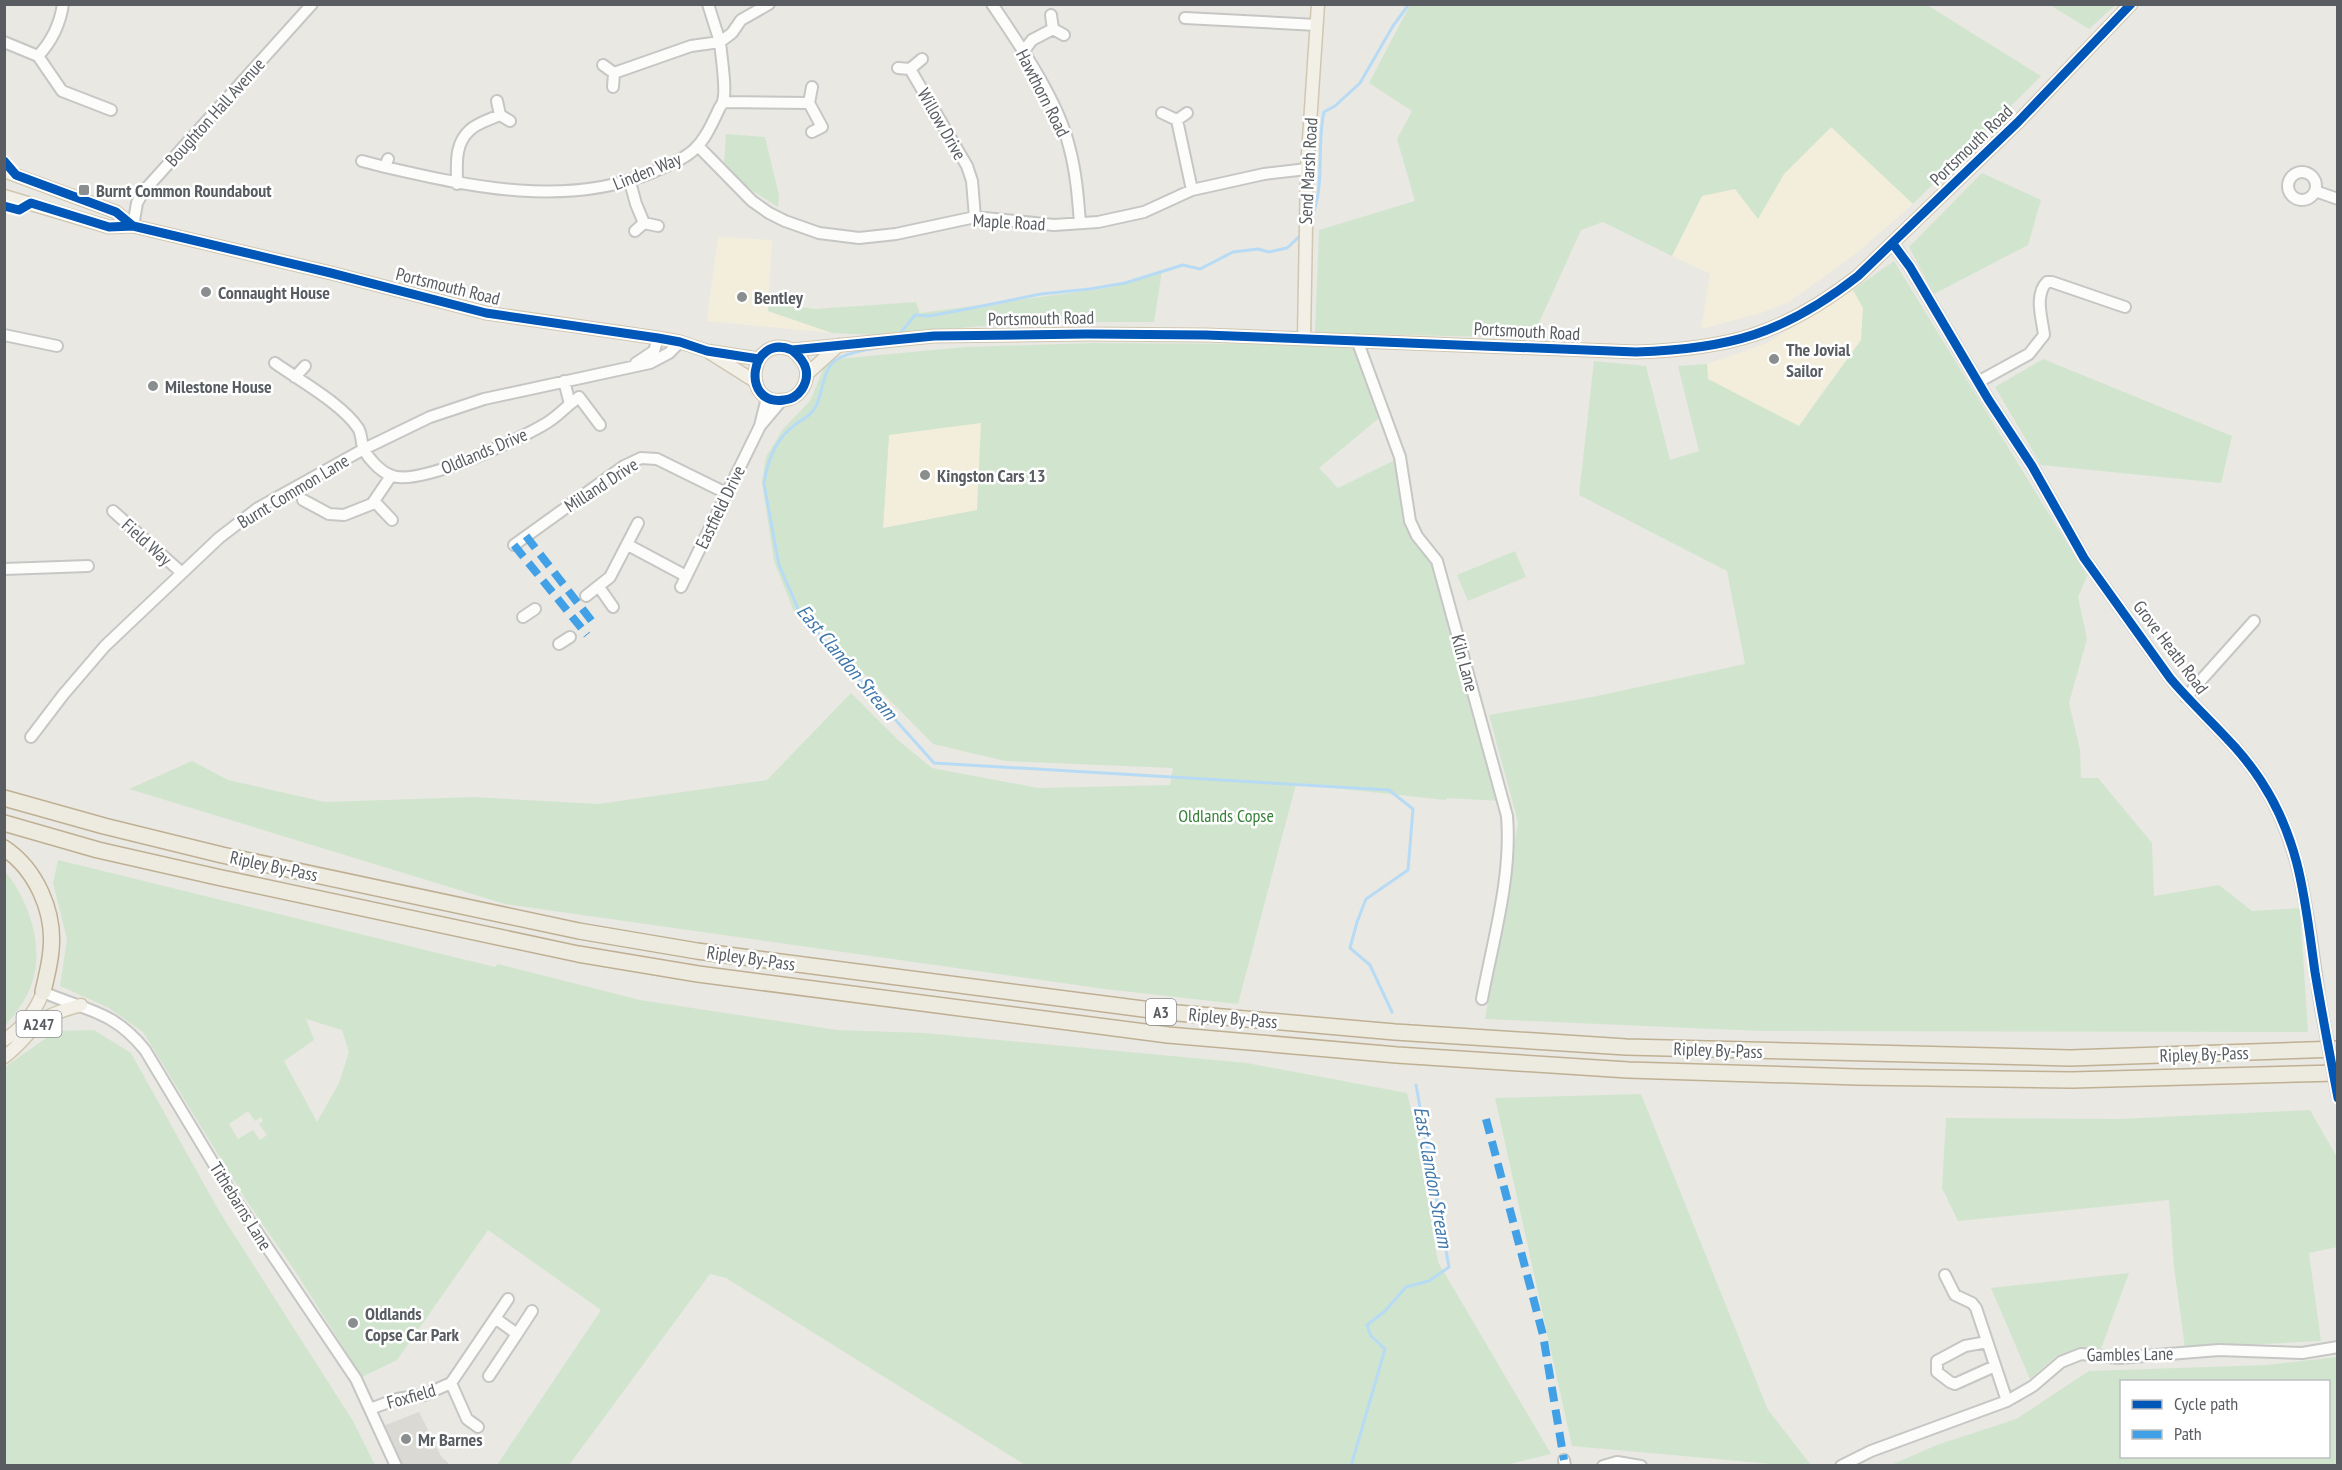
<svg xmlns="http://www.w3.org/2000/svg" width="2342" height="1470" viewBox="0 0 2342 1470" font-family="'PT Sans Narrow',sans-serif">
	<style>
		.commercial { fill: #f3eedb }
		.industrial { fill: #dad9d4 }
		.green { fill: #d1e5ce; fill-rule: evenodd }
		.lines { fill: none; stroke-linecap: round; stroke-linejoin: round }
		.stream { stroke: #b7dbf4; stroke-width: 3 }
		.minor-casing { stroke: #c6c6c5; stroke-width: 14 }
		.major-casing { stroke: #d0c7b2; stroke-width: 15 }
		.highway-casing { stroke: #bfb093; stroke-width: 18 }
		.minor { stroke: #fcfcfb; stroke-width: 10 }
		.major { stroke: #f1efe6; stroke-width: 12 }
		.highway { stroke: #edeae0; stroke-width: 15 }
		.minor-bridge-casing { stroke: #c6c6c5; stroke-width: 14; stroke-linecap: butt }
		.minor-bridge { stroke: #fcfcfb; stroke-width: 10 }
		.quiet { stroke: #42a1e6; stroke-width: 8; stroke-dasharray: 15 8; stroke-linecap: butt }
		.cycleway-casing { stroke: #fff; stroke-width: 13 }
		.cycleway { stroke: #0057b8; stroke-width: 9 }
		.poi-dot { fill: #8b8e8e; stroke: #fff; stroke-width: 2 }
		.labels { text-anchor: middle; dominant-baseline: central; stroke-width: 5; stroke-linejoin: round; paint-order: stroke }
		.shield { fill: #fff; stroke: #8b8e90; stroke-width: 1.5 }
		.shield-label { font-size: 16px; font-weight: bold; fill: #595d61 }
		.street-label { font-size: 18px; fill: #595d61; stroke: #fff }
		.poi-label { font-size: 18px; font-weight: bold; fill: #595d61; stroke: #fff; text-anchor: start }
		.park-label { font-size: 18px; fill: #388139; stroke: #fff }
		.water-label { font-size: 20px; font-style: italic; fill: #4078ac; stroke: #fff }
	</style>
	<rect width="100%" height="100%" fill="#e9e8e3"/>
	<!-- commercial -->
	<path class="commercial" d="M1832 127 1869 160 1913 204 1858 252 1789 302 1761 313 1701 329 1710 274 1672 256 1702 196 1735 189 1758 218 1784 174Z
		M718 237 772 240 768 311 832 333 707 321Z
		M1853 290 1863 308 1861 343 1822 392 1799 426 1708 379 1707 364 1767 343Z
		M981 423 978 510 883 528 889 434Z"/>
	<!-- industrial -->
	<path class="industrial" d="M419 1412 441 1456 450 1465H400L383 1426Z"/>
	<!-- green -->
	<path class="green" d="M1410 5H1927L2041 76 1913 204 1831 127 1784 174 1758 219 1735 189 1702 196 1672 256 1603 222 1581 230 1532 338 1315 333 1319 230 1415 201 1397 139 1412 111 1369 83Z
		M2050 5H2115L2089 29Z
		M726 134 765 137 779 195 778 207 747 187 724 162Z
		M1982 173 2041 200 2028 245 1934 294 1909 247Z
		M1894 261 2087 576 2078 597 2087 639 2069 703 2080 750 2081 778H2098L2152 843 2154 896 2219 885 2252 911 2300 908 2308 1032 1761 1031 1485 1019 1518 822 1489 715 1592 697 1745 664 1727 571 1579 495 1594 361 1646 366 1670 460 1699 451 1678 366 1707 364 1708 379 1799 426 1861 340 1863 308 1853 290Z
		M1162 271 1154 322H1032L875 335 832 333 768 311 769 304 816 309 916 302 920 313 1108 288Z
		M1095 343 1292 344 1354 347 1379 418 1319 468 1338 488 1399 458 1406 505 1436 562 1500 801 1447 798 1446 800 1296 784 1238 1004 1105 989 505 904 129 789 192 761 228 780 325 802 474 797 598 804 767 780 851 693 899 741 932 768 1038 788 1170 785 1173 768 1005 761 933 744 813 622 804 609 796 617 774 561 762 482 766 457 783 429 810 401 827 360 965 347ZM981 423 977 510 883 528 889 435Z
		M2043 359 2232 436 2221 483 2041 465 1995 387Z
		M1515 551 1526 577 1468 601 1457 575Z
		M58 860 495 967 498 964 640 1000 837 1030 924 1033 1247 1063 1407 1093 1415 1126 1438 1262 1551 1454 1502 1466 1025 1465 726 1278 710 1274 569 1465H497L601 1310 488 1230 397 1360 362 1377 297 1274 246 1200 143 1032 109 1008 60 986 67 939 53 883ZM306 1019 342 1030 349 1052 339 1083 317 1122 284 1061 314 1040ZM248 1111 255 1121 261 1117 263 1121 259 1124 267 1135 260 1140 253 1130 238 1139 229 1124Z
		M4 870C28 898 45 946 32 983 27 999 16 1013 5 1026Z
		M94 1030 131 1053 219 1211 353 1421 375 1465H5V1067L56 1031Z
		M1641 1094 1768 1410 1811 1465H1782L1572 1446 1495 1098Z
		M2310 1110 2338 1159 2337 1247 2309 1253 2321 1341 2185 1348 2174 1267 2169 1200 1958 1221 1942 1188 1946 1118 2120 1119Z
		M2129 1273 2099 1354 2080 1348 2055 1357 2030 1379 1991 1288Z
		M2337 1357V1465H1891L1937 1445 2016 1419 2089 1371 2266 1365ZM2122 1382H2328V1456H2122Z"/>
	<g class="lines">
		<!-- stream -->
		<path class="stream" d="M1311 218C1326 186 1316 147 1324 112L1335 106 1360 83 1393 26 1409 4
			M898 336 915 315 929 316 962 310 1041 294 1090 289 1125 283 1183 265 1200 269 1233 252 1258 249 1269 252 1287 248 1302 234
			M886 346C871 350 850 351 836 360 823 368 823 392 816 406 812 415 803 419 796 424 776 438 767 462 764 484L779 565 800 613 934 763 1389 790 1413 809 1408 870 1366 899 1357 922 1350 948 1370 965 1392 1012
			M1351 1466 1385 1349 1371 1336 1367 1325 1385 1311 1406 1287 1429 1281 1449 1267 1416 1085"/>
		<defs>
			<path id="minor" d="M992 4C1019 44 1058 100 1069 146 1076 171 1078 197 1080 223
				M1051 15 1053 29 1064 35
				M1185 18 1317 25
				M4 42 38 56 62 91 111 110
				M1023 52 1032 40 1053 29
				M38 56C52 41 60 25 63 4
				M603 65 614 73 613 87
				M898 68 910 69 967 166 972 181 975 217
				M910 69 922 59
				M614 73 691 46 720 42 708 4
				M497 101 500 115 510 121
				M724 102 809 103
				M1162 113 1177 120 1187 113
				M1177 120 1192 190
				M812 132 822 127 809 103 812 87
				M699 147 752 201 769 213 785 221 819 233 859 238 896 234 975 217 1054 225 1098 222 1144 212 1192 190 1264 174 1307 169
				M388 159 385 167C472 187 567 208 653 172 695 154 700 150 719 109 720 106 723 104 723 101 727 90 721 55 720 42L732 33 741 20 769 4
				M362 161 385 167
				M2288 186a14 14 0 1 1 28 0a14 14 0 1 1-28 0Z
				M630 182 636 204 644 223
				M457 184C457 165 454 144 470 130 477 123 491 119 500 115
				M2315 191 2338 199
				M133 226 137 203 143 192 312 4
				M635 231 644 223 658 226
				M1893 244 1910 267 1988 399 2032 466 2084 558 2170 678C2199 713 2236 742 2261 781 2306 850 2308 929 2321 1008
				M4 335 57 346
				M1357 340 1400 457 1410 521 1417 536 1437 561 1507 816C1512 877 1493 940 1482 999
				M275 363C299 380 342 404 358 428 362 434 361 443 364 450 369 459 380 471 390 475 417 488 518 440 545 424 554 419 562 411 570 404L564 381
				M636 363 654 351 658 338
				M295 377 305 366
				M1978 382 2029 354 2044 335C2042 318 2034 295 2047 282H2052L2125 307
				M570 404 579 397 600 425
				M760 426 781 401
				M303 500 329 514 344 515 372 504 391 476
				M374 501 392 520
				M113 511 182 573
				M514 545 624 466 641 458 657 459 726 493
				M628 545 686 576
				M4 569 88 566
				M599 587 613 607
				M681 587 760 426 767 398
				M586 596 610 577 638 523
				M523 617 535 609
				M559 644 570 637
				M2186 697 2254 621
				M31 737 63 695 105 646 219 538 258 508 364 449 430 417 484 399 650 363 669 353 680 342
				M43 992C86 1011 113 1010 145 1050L236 1201 356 1379 396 1466
				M1945 1275 1955 1295 1972 1303 1976 1308 2007 1401
				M517 1334 532 1311
				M1987 1342 1965 1346 1937 1361V1372L1950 1382 1955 1384 1995 1366
				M489 1376 517 1334 495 1318
				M451 1383 467 1419 478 1427
				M370 1409 397 1399 424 1395 451 1383 508 1299
				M1564 1460 1565 1466
				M1603 1466 1617 1462 1641 1466
				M1841 1466 1871 1451 2007 1401 2033 1386 2061 1362 2081 1354 2119 1358 2219 1350 2302 1353 2338 1347"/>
			<path id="major" d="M4 171 116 212 133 226
				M4 196 109 227 133 226 331 273 486 313 658 338 680 342 707 351 759 359
				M1304 338 1307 169 1318 4
				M792 350C798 355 804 361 806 369 809 383 799 399 784 400 740 407 749 332 792 350L934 336 1087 334 1206 335 1636 352C1729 349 1784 334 1858 276L2018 122 2131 4
				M710 353 756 382
				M807 374 839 345
				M4 1040C23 1028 35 1013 43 992
				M4 1057C21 1045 30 1029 44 1019 55 1012 68 1009 81 1005"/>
			<path id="highway" d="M4 798 104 826 222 855 579 931 697 951 1166 1012 1395 1032 1626 1047 2070 1058 2338 1049
				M4 823 98 850 217 877 578 954 698 974 1168 1035 1397 1055 1628 1070 1858 1077 2072 1080 2338 1073
				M4 848C36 869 55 912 51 950 50 964 46 978 43 992"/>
		</defs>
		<!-- minor casing -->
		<use href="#minor" class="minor-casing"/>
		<!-- major casing -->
		<use href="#major" class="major-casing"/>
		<!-- highway casing -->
		<use href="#highway" class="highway-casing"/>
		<!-- minor -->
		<use href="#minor" class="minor"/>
		<!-- major -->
		<use href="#major" class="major"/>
		<!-- highway -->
		<use href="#highway" class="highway"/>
		<defs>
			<path id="minor-bridge" d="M2321 1008 2338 1098"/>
		</defs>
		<!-- minor-bridge casing -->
		<use href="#minor-bridge" class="minor-bridge-casing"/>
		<!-- minor-bridge -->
		<use href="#minor-bridge" class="minor-bridge"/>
		<!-- quiet -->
		<path class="quiet" d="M526 536 594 624
			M514 545 587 635
			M1486 1119 1543 1335 1564 1460"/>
		<defs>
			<path id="cycleway" d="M4 161 16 175 116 212 133 226
				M4 206 19 210 31 203 109 227 133 226 331 273 486 313 658 338 680 342 707 351 759 359
				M1893 244 1910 267 1988 399 2032 466 2084 558 2170 678C2199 713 2236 742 2261 781 2301 842 2305 902 2315 972 2322 1014 2330 1056 2338 1098
				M792 350C798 355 804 361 806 369 809 383 799 399 784 400 740 407 749 332 792 350L934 336 1087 334 1206 335 1636 352C1729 349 1784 334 1858 276L2018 122 2131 4"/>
		</defs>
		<!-- cycleway casing -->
		<use href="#cycleway" class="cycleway-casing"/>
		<!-- cycleway -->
		<use href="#cycleway" class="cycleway"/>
	</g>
	<!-- markers -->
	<g class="poi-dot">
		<rect x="78" y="184" width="12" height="12" rx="3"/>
		<circle cx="206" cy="292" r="6"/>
		<circle cx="742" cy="297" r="6"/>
		<circle cx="1774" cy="359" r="6"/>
		<circle cx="153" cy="386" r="6"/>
		<circle cx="925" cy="475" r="6"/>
		<circle cx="353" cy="1323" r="6"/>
		<circle cx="406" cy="1439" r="6"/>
	</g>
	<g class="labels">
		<!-- shield labels -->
		<g class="shield">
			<rect x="1146" y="999" width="30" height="26" rx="4.5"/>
			<rect x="16.5" y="1011" width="45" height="26" rx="4.5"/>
		</g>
		<g class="shield-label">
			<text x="1161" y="1012">A3</text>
			<text x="39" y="1024">A247</text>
		</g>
		<!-- street labels -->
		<g class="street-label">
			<text transform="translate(1043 93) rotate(63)">Hawthorn Road</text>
			<text transform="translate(215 112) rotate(-48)">Boughton Hall Avenue</text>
			<text transform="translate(942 124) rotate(60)">Willow Drive</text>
			<text transform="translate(1971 145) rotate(-44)">Portsmouth Road</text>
			<text transform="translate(647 171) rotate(-22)">Linden Way</text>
			<text transform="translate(1308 171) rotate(-87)">Send Marsh Road</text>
			<text transform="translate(1009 222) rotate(3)">Maple Road</text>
			<text transform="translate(448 286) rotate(14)">Portsmouth Road</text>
			<text transform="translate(1041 318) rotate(-1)">Portsmouth Road</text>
			<text transform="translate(1527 331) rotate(3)">Portsmouth Road</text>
			<text transform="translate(484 451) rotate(-23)">Oldlands Drive</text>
			<text transform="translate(601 485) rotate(-33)">Milland Drive</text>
			<text transform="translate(293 491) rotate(-31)">Burnt Common Lane</text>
			<text transform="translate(720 507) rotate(-64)">Eastfield Drive</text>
			<text transform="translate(147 542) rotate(42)">Field Way</text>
			<text transform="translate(2171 647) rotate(53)">Grove Heath Road</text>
			<text transform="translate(1465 663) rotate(75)">Kiln Lane</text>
			<text transform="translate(274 866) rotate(12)">Ripley By-Pass</text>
			<text transform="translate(751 958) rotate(8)">Ripley By-Pass</text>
			<text transform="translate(1233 1018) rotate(5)">Ripley By-Pass</text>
			<text transform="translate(1718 1050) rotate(2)">Ripley By-Pass</text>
			<text transform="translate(2204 1054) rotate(-2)">Ripley By-Pass</text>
			<text transform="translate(241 1206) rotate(58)">Tithebarns Lane</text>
			<text transform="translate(2130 1354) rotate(-1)">Gambles Lane</text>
			<text transform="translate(411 1396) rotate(-16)">Foxfield</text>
		</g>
		<!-- poi labels -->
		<g class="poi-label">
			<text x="96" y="190">Burnt Common Roundabout</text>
			<text x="218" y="292">Connaught House</text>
			<text x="754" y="297">Bentley</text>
			<text x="1786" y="349">The Jovial<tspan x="1786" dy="21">Sailor</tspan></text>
			<text x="165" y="386">Milestone House</text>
			<text x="937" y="475">Kingston Cars 13</text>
			<text x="365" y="1313">Oldlands<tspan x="365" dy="21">Copse Car Park</tspan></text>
			<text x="418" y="1439">Mr Barnes</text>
		</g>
		<!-- park labels -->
		<g class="park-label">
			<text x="1226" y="815">Oldlands Copse</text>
		</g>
		<!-- water labels -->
		<g class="water-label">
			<text transform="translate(847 662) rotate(50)">East Clandon Stream</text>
			<text transform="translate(1433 1177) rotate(80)">East Clandon Stream</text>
		</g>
	</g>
	<!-- border -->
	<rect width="2342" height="1470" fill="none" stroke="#595d61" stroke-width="12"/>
	<!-- legend -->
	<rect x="2120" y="1380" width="210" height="78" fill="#ffffff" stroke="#bdbec0" stroke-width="1.5"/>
	<rect x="2132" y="1400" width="30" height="9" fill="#0057b8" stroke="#bdbec0" stroke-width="1.5"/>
	<text x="2174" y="1410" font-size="18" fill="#595d61">Cycle path</text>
	<rect x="2132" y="1430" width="30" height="9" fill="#42a1e6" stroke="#bdbec0" stroke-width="1.5"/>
	<text x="2174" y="1440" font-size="18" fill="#595d61">Path</text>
</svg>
